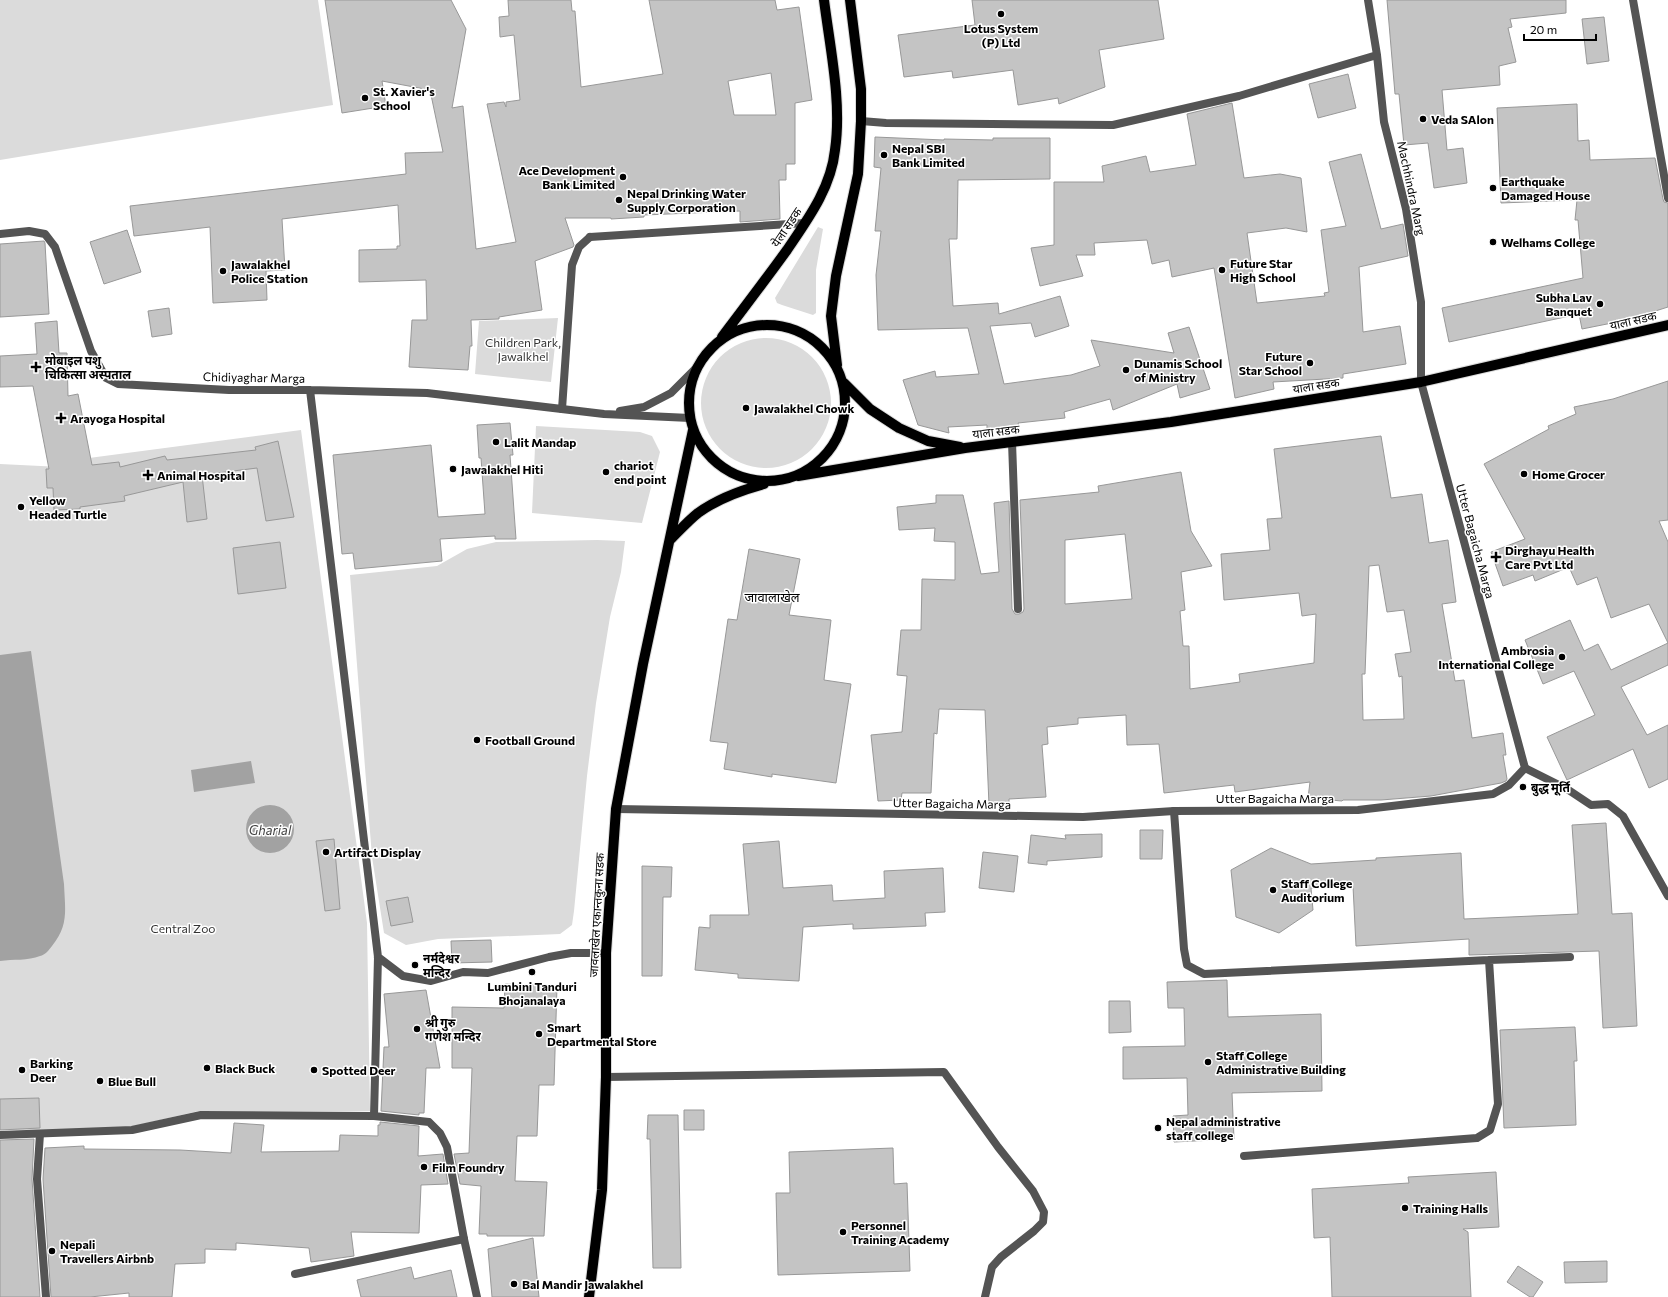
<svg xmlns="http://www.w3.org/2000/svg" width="1668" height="1297" viewBox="0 0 1668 1297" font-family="Commissioner,'Noto Sans Devanagari',sans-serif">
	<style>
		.green { fill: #dbdbdb }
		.water { fill: #a2a2a2 }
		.building { fill: #c4c4c4; stroke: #989898; fill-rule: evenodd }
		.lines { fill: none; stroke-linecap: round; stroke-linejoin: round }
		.primary-casing { stroke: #dbdbdb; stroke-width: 12 }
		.lane { stroke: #545454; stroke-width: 8 }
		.street { stroke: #545454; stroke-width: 8 }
		.primary { stroke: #000; stroke-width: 10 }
		.poi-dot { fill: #000; stroke: #fff; stroke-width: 1.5 }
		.labels { text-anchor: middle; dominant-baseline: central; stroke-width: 3; stroke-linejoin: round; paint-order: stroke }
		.poi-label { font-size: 12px; font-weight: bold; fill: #000; stroke: #fff; text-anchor: start }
		.street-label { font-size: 12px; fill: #000; stroke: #fff }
		.park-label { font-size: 12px; fill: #323232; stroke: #fff }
		.neighbourhood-label { font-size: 13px; fill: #000; stroke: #fff }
		.water-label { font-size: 13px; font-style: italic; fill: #434343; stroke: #fff }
	</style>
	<rect width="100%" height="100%" fill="#fff"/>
	<!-- green -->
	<path class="green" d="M0 0H318L333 105 0 160Z
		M818 227 823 229 816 270V313L813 315 782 305 777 303 775 298Z
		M558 318 551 382 475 374 479 321Z
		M701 403a65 65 0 1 1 130 0a65 65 0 1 1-130 0Z
		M536 426 640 432 652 436 660 452 642 523 532 513Z
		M301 430 367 923 370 1111H199L129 1127 58 1131 0 1130V464L61 467 89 458Z
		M597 540 625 541 621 572 610 617 596 703 587 776 574 911 572 925 560 934 438 939 406 945 384 933 372 857 350 575 437 566 467 549 496 542Z"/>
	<!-- water -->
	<path class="water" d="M31 651 64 884C65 910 69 925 52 946 49 950 45 955 40 956 28 961 13 959 0 961V655Z
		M251 761 255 783 194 792 191 770Z
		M246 829a24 24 0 1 1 48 0a24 24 0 1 1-48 0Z"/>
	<!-- building -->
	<path class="building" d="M325 0H451L466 29 452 108 463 106 476 249 516 242 487 104 504 102 506 107V102L520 100 514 35 500 37 499 17 509 16 508 0H571L572 11H575L581 87 663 74 649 0H775L777 10 799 7 812 100 795 103V164H786V180H779L780 219 740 222V211L644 215V217L611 219V218H565L574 245 573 247 535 261 542 310 499 317V319L471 320 472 346H470L468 370 409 367 412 320H427L426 280 359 282V250L397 249V246H400L398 205 282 219 285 270 266 271 267 300 213 303 210 227 134 236 130 206 406 174 405 153 443 152 430 90 382 81 386 106 342 113ZM771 73 776 115H734L728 81Z
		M972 0H1158L1164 39 1099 50 1105 87 1059 104 1058 98 1018 105 1013 70 953 78 952 71 904 77 898 35 975 25Z
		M1387 0H1566V13L1510 19 1512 27 1508 28 1516 62 1499 66 1500 85 1442 90 1447 150 1463 148 1467 183 1434 188 1428 143 1404 145 1399 94H1395Z
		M1604 17 1609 61 1587 64 1582 19Z
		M1348 74 1356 108 1318 118 1309 84Z
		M1232 103 1244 178 1280 174 1301 178 1307 232 1286 228 1247 233 1257 303 1325 296 1324 293 1329 292 1321 230 1346 226 1329 162 1361 154 1381 229 1403 224 1408 256 1359 267 1363 332 1400 326 1406 364 1343 374V378L1273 382 1274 389 1235 398 1214 268 1172 277 1169 260 1152 264 1147 240 1094 243 1095 255H1076L1083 276 1040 286 1031 248 1054 245V182H1104L1102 166 1146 156 1150 172 1196 165 1187 114Z
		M1577 104 1578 141 1589 140 1590 160 1655 158 1663 199 1664 202 1668 203V307L1627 320 1582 329 1579 314 1449 342 1442 308 1583 278 1578 220H1575L1577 200 1501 203 1497 108Z
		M875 137 944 140V139L993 140V138H1050V179L958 180 957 239H949L953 306 998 303 999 314 1060 296 1069 326 1035 337 1031 323 990 326 1004 384 1071 375 1100 366 1091 340 1174 353 1168 333 1189 327 1210 389 1180 398 1177 384 1113 410 1110 399 1064 412 1065 418 1018 423 1019 426 987 429V425L948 427 949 433 918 425 903 380 935 371 936 377 979 374 968 328 878 330 876 275 881 231H875L881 168 874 167Z
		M127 230 141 272 104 284 90 242Z
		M44 241 45 243 49 314 0 317V244Z
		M169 308 172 334 152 337 148 311Z
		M57 321 59 353H67L68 396 78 394 92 465 119 462 120 467 165 456 167 460 256 450 255 447 278 441 294 517 266 521 257 468 202 475 207 519 187 522 183 482 124 496 125 501 80 507V509L54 510 53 488H47L46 469H49L33 386 0 387V356L37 354 35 323Z
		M1668 381V520L1659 521 1668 542V665L1621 687 1647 735 1668 725V779L1649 788 1633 749 1567 780 1547 737 1595 715 1574 671 1543 684 1525 640 1570 620 1584 651 1598 644 1611 670 1668 643 1649 604 1611 618 1597 577 1577 585 1569 567 1535 581 1533 575 1503 586 1491 552 1525 539 1484 464 1549 429 1548 426 1576 414 1574 407 1613 399Z
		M510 423 513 455H510L516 539H495V536L440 539 442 561 355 569 353 553 342 554 333 455 431 445 438 517 485 514 481 458H479L477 425Z
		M1381 436 1391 498 1422 494 1429 543 1448 540 1456 602 1442 604 1455 681 1464 680 1472 738 1503 733 1506 755H1503L1507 779 1506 781 1501 783 1431 796 1381 800H1343L1342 801 1308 798 1310 782 1235 792 1234 785 1164 793 1159 744 1127 745 1126 715 1078 718V724L1047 727 1048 744 1042 745 1046 797 1009 799V804L989 805 985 710 939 709 937 734 934 733 931 793H902L901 800 878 801 871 735 902 732 907 676 897 675 901 630H921L922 579 955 580V542L934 541 935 528 899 530 897 507 936 503V495H963L981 574 999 572 994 503 1009 501 1012 609 1015 614H1019L1023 612 1024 609 1020 500 1099 492 1098 486 1181 472 1191 531 1212 566 1181 572 1185 610 1180 611 1183 646H1189L1190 689 1240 682 1239 674 1314 663 1316 614 1302 616 1299 593 1224 600 1221 554 1270 550 1267 519 1282 518 1274 449ZM1125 534 1132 599 1065 604V540ZM1379 565 1387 612 1404 610 1411 652 1395 654 1399 677 1402 676 1404 719 1363 720 1362 674H1365L1369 566Z
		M280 542 286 588 238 594 233 548Z
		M749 549 800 559 789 615 831 620 824 680 851 684 836 783 772 774V777L724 769 728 743 710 741 728 619 737 620Z
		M1606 823 1612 914 1632 913 1637 1026 1603 1028 1599 951 1469 955V939L1356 946 1353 886 1311 888 1313 910 1279 933 1236 917 1231 870 1271 848 1311 864 1376 860V858L1461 853 1464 919 1578 914 1572 825Z
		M1140 830H1163L1162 859H1140Z
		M1102 834V857L1047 861V865L1028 863 1031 835 1066 839 1065 835Z
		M334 839 340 909 325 911 316 841Z
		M779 841 783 888 832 885 833 901 885 898 884 871 943 868 945 912 925 913 926 926 853 929V924L803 927 799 981 738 978V974L695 970 699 927 710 928V915H749L743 844Z
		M983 852 1018 856 1014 892 979 888Z
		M642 866 672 867 671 897H663L662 976H642Z
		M408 897 413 922 391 926 386 901Z
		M491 940 492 962 452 963 451 941Z
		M1227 980 1228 1017 1321 1014 1322 1091 1232 1093 1234 1139 1174 1142 1173 1116 1188 1115 1187 1078 1123 1079V1047L1185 1046 1184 1008H1168L1167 982Z
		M505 984 557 986 554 1085H539L537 1136H517L515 1181 547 1182 544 1236H487V1234H479L481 1186 460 1184 454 1154 469 1153 472 1068H452V1007L504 1008Z
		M426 990 440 1068H426L424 1113H419V1115L381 1111 384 1047H389L384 994Z
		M1109 1001H1130L1131 1032 1109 1033Z
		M1575 1027 1577 1061H1574L1576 1125 1504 1128 1500 1030Z
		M39 1098 40 1128 0 1130V1099Z
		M684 1110H704V1130H684Z
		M648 1115H678L681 1268H653L650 1139H647Z
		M380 1122 419 1126 418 1156 443 1154 448 1184 421 1185 419 1233 351 1232 354 1256 311 1262 309 1248 236 1243V1250L205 1249V1263L175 1264 172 1297H129V1293L90 1297H51L43 1179 45 1148 84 1146V1149L180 1150 231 1153 234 1123 264 1125 261 1152 339 1151 340 1135 378 1136V1125H380Z
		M34 1139 32 1179 40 1297H0V1140Z
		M893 1148 894 1184 907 1183 910 1271 778 1275 776 1193H790L789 1152Z
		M1496 1172 1499 1227 1463 1229 1468 1232 1471 1297H1332L1330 1237 1314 1238 1312 1189 1409 1183 1408 1177Z
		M533 1238 539 1297H492L488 1249Z
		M1607 1261V1282L1565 1283 1564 1262Z
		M1518 1266 1543 1282 1533 1297H1530L1507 1282Z
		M411 1267 414 1279 451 1270 457 1297H361L357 1280Z"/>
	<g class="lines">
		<defs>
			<path id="primary" d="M689 403a78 78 0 1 1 156 0a78 78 0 1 1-156 0Z
				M722 337C744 308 766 279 787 250 808 219 831 188 835 150 842 102 830 48 824 0
				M837 365 831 316 836 276 858 174 861 121V89L850 0
				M844 383 870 409 899 428 928 441 960 447
				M798 476 965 448 1171 422 1421 382 1668 325
				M671 539C680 530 689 520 698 513 717 499 742 490 764 484
				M589 1297 602 1190 606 1077V953L616 809 643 664 693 430"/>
		</defs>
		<!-- primary casing -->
		<use href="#primary" class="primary-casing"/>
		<!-- lane -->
		<path class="lane" d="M1633 0 1668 198
			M562 409 572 265 579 247 590 237
			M1525 768 1567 789 1591 805 1608 804 1623 816 1668 896
			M1174 811 1184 949 1187 965 1204 974 1489 960 1570 957
			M606 1077 944 1072 998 1147 1033 1191 1044 1212 1043 1222 1034 1231 1001 1257 992 1267 985 1297
			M40 1134 37 1179 46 1297
			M1244 1156 1477 1138 1490 1130 1498 1104 1489 960
			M295 1274 464 1239"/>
		<!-- street -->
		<path class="street" d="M861 121 886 123 1113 125 1239 96 1377 55
			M0 234 29 231 45 234 55 247 91 351 106 378 118 384 229 390H310L427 393 604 414 690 418
			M590 237 805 223
			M310 390 378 957 374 1116
			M620 411 644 407 671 393 698 366
			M1012 442 1018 609
			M616 809 1083 817 1174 811 1358 810 1493 794 1509 785 1525 768 1421 382V302L1406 209 1384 122 1377 55 1368 0
			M378 957 403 976 431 981 463 972 488 973 549 957 571 953H606
			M0 1135 132 1130 201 1115 374 1116 429 1122 440 1133 447 1147 464 1239 477 1297"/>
		<!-- primary -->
		<use href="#primary" class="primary"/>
	</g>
	<!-- markers -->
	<g class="poi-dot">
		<circle cx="1001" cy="14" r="4"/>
		<circle cx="365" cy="98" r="4"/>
		<circle cx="1423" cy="119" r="4"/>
		<circle cx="884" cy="155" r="4"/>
		<circle cx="623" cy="177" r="4"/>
		<circle cx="1493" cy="188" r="4"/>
		<circle cx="619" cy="200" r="4"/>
		<circle cx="1493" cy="242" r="4"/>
		<circle cx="1222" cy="270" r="4"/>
		<circle cx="223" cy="271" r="4"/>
		<circle cx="1600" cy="304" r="4"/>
		<circle cx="1310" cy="363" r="4"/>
		<path d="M34 361h4v4h4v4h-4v4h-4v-4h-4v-4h4z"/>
		<circle cx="1126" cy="370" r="4"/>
		<circle cx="746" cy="408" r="4"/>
		<path d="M59 412h4v4h4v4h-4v4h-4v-4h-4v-4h4z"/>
		<circle cx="496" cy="442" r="4"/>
		<circle cx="453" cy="469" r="4"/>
		<circle cx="606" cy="472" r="4"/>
		<circle cx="1524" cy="474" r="4"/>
		<path d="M146 469h4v4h4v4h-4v4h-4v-4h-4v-4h4z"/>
		<circle cx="21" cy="507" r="4"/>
		<path d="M1494 551h4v4h4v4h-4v4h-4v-4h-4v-4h4z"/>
		<circle cx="1562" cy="657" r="4"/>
		<circle cx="477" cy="740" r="4"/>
		<circle cx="1523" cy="787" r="4"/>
		<circle cx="326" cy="852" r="4"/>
		<circle cx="1273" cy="890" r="4"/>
		<circle cx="415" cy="965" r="4"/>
		<circle cx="532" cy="972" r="4"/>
		<circle cx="417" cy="1029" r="4"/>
		<circle cx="539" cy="1034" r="4"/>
		<circle cx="1208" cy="1062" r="4"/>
		<circle cx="207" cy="1068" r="4"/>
		<circle cx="22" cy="1070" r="4"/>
		<circle cx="314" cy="1070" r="4"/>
		<circle cx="100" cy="1081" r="4"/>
		<circle cx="1158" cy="1128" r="4"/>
		<circle cx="424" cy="1167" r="4"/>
		<circle cx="1405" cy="1208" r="4"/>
		<circle cx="843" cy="1232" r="4"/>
		<circle cx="52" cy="1251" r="4"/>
		<circle cx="514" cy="1284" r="4"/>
	</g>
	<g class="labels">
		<!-- poi labels -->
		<g class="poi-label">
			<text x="1001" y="28" text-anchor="middle">Lotus System<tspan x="1001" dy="14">(P) Ltd</tspan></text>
			<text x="373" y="91">St. Xavier's<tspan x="373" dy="14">School</tspan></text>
			<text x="1431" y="119">Veda SAlon</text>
			<text x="892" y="148">Nepal SBI<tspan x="892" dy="14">Bank Limited</tspan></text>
			<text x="615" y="170" text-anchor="end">Ace Development<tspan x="615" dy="14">Bank Limited</tspan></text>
			<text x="1501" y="181">Earthquake<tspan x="1501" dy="14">Damaged House</tspan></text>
			<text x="627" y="193">Nepal Drinking Water<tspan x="627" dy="14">Supply Corporation</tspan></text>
			<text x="1501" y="242">Welhams College</text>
			<text x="1230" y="263">Future Star<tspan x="1230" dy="14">High School</tspan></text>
			<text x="231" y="264">Jawalakhel<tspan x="231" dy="14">Police Station</tspan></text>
			<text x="1592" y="297" text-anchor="end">Subha Lav<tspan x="1592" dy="14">Banquet</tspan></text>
			<text x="1302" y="356" text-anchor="end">Future<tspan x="1302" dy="14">Star School</tspan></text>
			<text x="45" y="360">मोबाइल पशु<tspan x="45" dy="14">चिकित्सा अस्पताल</tspan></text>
			<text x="1134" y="363">Dunamis School<tspan x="1134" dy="14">of Ministry</tspan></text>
			<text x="754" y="408">Jawalakhel Chowk</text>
			<text x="70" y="418">Arayoga Hospital</text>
			<text x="504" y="442">Lalit Mandap</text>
			<text x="614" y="465">chariot<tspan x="614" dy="14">end point</tspan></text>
			<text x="461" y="469">Jawalakhel Hiti</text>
			<text x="1532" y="474">Home Grocer</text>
			<text x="157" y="475">Animal Hospital</text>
			<text x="29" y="500">Yellow<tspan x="29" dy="14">Headed Turtle</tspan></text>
			<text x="1505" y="550">Dirghayu Health<tspan x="1505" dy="14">Care Pvt Ltd</tspan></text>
			<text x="1554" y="650" text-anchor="end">Ambrosia<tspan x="1554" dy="14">International College</tspan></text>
			<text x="485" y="740">Football Ground</text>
			<text x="1531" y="787">बुद्ध मूर्ति</text>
			<text x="334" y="852">Artifact Display</text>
			<text x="1281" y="883">Staff College<tspan x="1281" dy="14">Auditorium</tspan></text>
			<text x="423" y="958">नर्मदेश्वर<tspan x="423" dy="14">मन्दिर</tspan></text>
			<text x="532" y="986" text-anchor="middle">Lumbini Tanduri<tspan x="532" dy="14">Bhojanalaya</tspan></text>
			<text x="425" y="1022">श्री गुरु<tspan x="425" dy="14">गणेश मन्दिर</tspan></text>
			<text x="547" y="1027">Smart<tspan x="547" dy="14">Departmental Store</tspan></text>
			<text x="1216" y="1055">Staff College<tspan x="1216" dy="14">Administrative Building</tspan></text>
			<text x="30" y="1063">Barking<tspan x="30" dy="14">Deer</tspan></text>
			<text x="215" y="1068">Black Buck</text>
			<text x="322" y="1070">Spotted Deer</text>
			<text x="108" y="1081">Blue Bull</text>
			<text x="1166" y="1121">Nepal administrative<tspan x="1166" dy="14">staff college</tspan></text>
			<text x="432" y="1167">Film Foundry</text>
			<text x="1413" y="1208">Training Halls</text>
			<text x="851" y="1225">Personnel<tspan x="851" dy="14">Training Academy</tspan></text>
			<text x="60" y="1244">Nepali<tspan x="60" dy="14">Travellers Airbnb</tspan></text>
			<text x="522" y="1284">Bal Mandir Jawalakhel</text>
		</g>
		<!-- street labels -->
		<g class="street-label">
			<text transform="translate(1412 188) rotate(78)">Machhindra Marg</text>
			<text transform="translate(786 227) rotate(-56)">येला सडक</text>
			<text transform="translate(1633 320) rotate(-13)">याला सडक</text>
			<text transform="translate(254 377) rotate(1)">Chidiyaghar Marga</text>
			<text transform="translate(1316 385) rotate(-9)">याला सडक</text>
			<text transform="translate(996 431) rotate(-7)">याला सडक</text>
			<text transform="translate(1476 541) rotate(75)">Utter Bagaicha Marga</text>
			<text x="1275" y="798">Utter Bagaicha Marga</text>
			<text transform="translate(952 803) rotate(1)">Utter Bagaicha Marga</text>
			<text transform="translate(596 915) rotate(-87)">जावलाखेल एकान्तकुना सडक</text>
		</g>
		<!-- park labels -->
		<g class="park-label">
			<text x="523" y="342">Children Park,<tspan x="523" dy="14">Jawalkhel</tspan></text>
			<text x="183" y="928">Central Zoo</text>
		</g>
		<!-- neighbourhood labels -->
		<g class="neighbourhood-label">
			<text x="772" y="597">जावालाखेल</text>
		</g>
		<!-- water labels -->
		<g class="water-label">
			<text x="270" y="830">Gharial</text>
		</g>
	</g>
	<!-- scale -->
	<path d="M1524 34v6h72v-6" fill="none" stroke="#000000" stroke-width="2"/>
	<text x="1530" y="34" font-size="12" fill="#000000" stroke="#ffffff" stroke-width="3" paint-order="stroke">20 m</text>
</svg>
